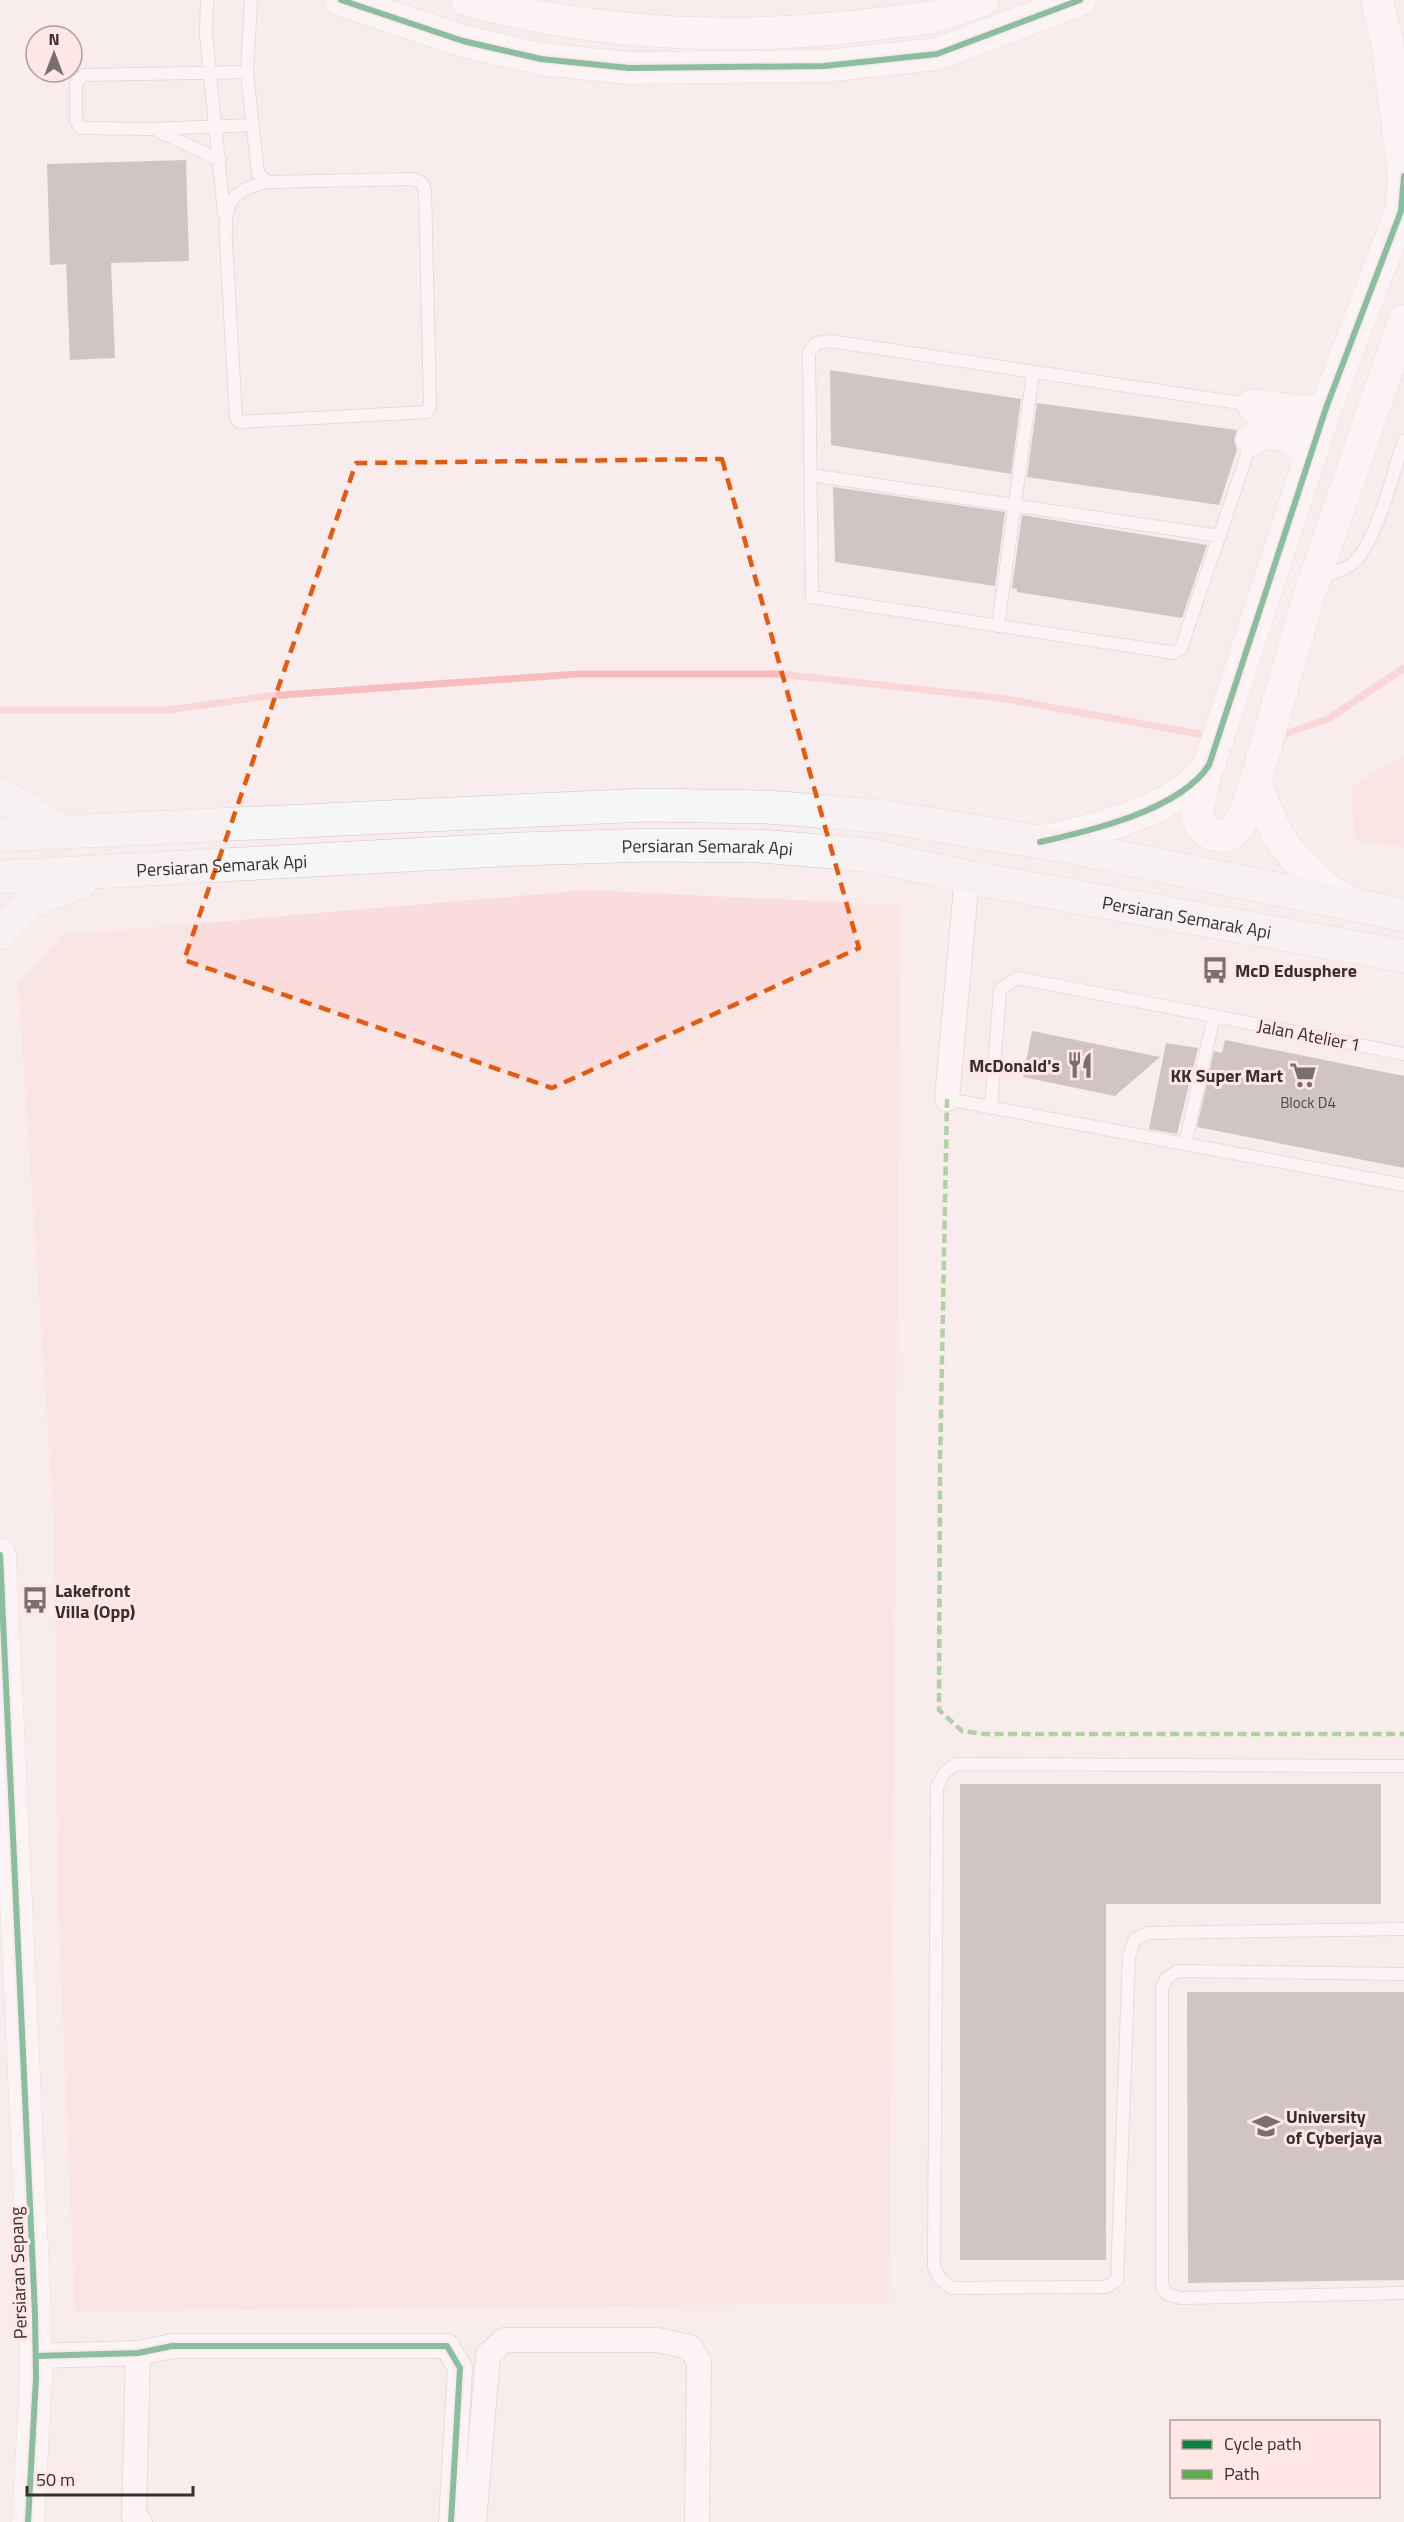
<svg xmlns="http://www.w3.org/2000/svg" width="1404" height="2522" viewBox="0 0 1404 2522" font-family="'Titillium Web',sans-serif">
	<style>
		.green { fill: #fbdcdc }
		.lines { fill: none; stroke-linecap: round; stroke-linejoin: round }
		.stream { stroke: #fabbbc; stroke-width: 7 }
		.building { fill: #9d9393 }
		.service-casing { stroke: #cfc5c5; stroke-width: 14 }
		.minor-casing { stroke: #cfc5c5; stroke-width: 26 }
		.tertiary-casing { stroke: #cfc5c5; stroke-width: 33 }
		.secondary-casing { stroke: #cfc5c5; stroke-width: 34 }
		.service { stroke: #fefcfc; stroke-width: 12 }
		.minor { stroke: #fefcfc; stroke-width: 24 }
		.tertiary { stroke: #fefcfc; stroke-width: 32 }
		.secondary { stroke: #f5f6f7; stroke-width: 33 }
		.quiet { stroke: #56b246; stroke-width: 4.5; stroke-dasharray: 9 4.5; stroke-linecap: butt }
		.cycleway-casing { stroke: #ffe7e6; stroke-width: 10 }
		.cycleway { stroke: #00873e; stroke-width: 6 }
		.marked { fill: none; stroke: #e8590c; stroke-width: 4.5; stroke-dasharray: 12 8; stroke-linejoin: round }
		.labels { text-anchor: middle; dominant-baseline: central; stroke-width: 6; stroke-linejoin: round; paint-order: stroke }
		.number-label { font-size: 15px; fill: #504747 }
		.street-label { font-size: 18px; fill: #372e2e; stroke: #ffe7e6 }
		.poi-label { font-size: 18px; font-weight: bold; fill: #372e2e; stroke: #ffe7e6; text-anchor: start }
	</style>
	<rect width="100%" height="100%" fill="#f9ecec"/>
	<!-- green -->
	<path class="green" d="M1404 755V848L1355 840 1351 786Z
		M588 890 901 905 889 2303 75 2312 58 1907 54 1523 18 984 62 935Z"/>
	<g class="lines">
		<!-- stream -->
		<path class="stream" d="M0 710H169L268 696 578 674H779L1000 698 1199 734
			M1282 735 1328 719 1404 668"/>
	</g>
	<!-- building -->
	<path class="building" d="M186 160 189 261 111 263 115 358 70 360 66 264 50 265 47 164Z
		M830 370 1021 399 1011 474 831 445Z
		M1037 403 1237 430 1234 440 1237 450 1219 505 1027 477Z
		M833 487 1005 512 995 586 835 562Z
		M1022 515 1207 545 1182 618 1017 592V589L1012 588Z
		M1032 1031 1160 1057 1115 1096 1023 1077Z
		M1225 1040 1404 1076V1168L1197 1127 1214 1051 1222 1053Z
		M1166 1043 1198 1048 1177 1134 1149 1129Z
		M960 1784H1381V1904H1106V2260H960Z
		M1187 1992H1404V2280L1188 2283Z"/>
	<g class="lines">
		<defs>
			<path id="service" d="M207 0 206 35 224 213
				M251 0 247 72 258 173 267 182
				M247 72 84 75 76 83V120L80 127 85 128 151 129 253 125
				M158 131 220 160
				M413 179 422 183 425 190 430 406 427 412 239 422 236 418 226 242C224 205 228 191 267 182Z
				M831 341 1253 405 1252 440 1181 648 1173 653 1162 651 812 597 809 353 816 343Z
				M811 475 1220 536
				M1318 577C1332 574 1350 569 1359 557 1381 527 1392 475 1404 440
				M998 626 1033 372
				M1214 1016 1404 1054
				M947 1099 1185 1144 1214 1016 1018 978 1000 989 991 1108
				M1185 1144 1404 1185
				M1404 1766 956 1764 945 1772 937 1786 934 2267 940 2279 952 2288 1106 2287 1117 2280 1129 1956 1135 1939 1148 1933 1404 1929
				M1404 1974 1177 1971 1166 1979 1162 1988V2286L1167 2294 1181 2298 1404 2293"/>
			<path id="minor" d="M947 1099 967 877
				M138 2353 134 2517 140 2522
				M36 2356 138 2353 172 2346H447L460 2368 451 2522
				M474 2522 488 2355 504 2340H657L690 2347 699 2362 697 2522"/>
			<path id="tertiary" d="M341 0 463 41 541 59 629 68 824 66 937 54 1080 0
				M467 0C597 35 735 41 868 25 889 22 911 21 931 17 949 13 966 6 983 0
				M1377 0 1387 42 1404 175
				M1253 405 1303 412 1326 408
				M1252 440C1272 422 1299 440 1309 459
				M1206 770 1197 816C1199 824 1204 831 1211 834 1241 846 1248 803 1255 783
				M1041 842C1091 831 1180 810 1209 765L1326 408 1401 211 1404 176
				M1351 904 1327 889 1295 858 1277 835 1255 783 1309 595 1404 321
				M0 1555 35 2314 36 2378 28 2522"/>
			<g id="secondary">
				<path d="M0 794 64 832"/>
				<path d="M0 835 645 805 768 807 887 817 1070 847 1404 915"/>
				<path id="s1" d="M0 877 519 849 651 845 760 846 868 855 967 877 1404 956"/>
				<path d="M0 933 31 902 81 882"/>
			</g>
		</defs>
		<!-- service casing -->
		<use href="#service" class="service-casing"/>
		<!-- minor casing -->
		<use href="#minor" class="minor-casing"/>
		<!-- tertiary casing -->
		<use href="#tertiary" class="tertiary-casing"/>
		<!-- secondary casing -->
		<use href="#secondary" class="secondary-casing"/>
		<!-- service -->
		<use href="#service" class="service"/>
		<!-- minor -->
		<use href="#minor" class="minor"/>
		<!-- tertiary -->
		<use href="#tertiary" class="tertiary"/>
		<!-- secondary -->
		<use href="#secondary" class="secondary"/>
		<!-- quiet -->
		<path class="quiet" d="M947 1099 940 1466 939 1710 962 1731 984 1734H1404"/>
		<defs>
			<path id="cycleway" d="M341 0 463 41 541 59 629 68 824 66 937 54 1080 0
				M1040 842C1090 831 1180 810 1209 765L1326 408 1401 211 1404 176
				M0 1555 35 2314 36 2378 28 2522
				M36 2356 138 2353 172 2346H447L460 2368 451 2522"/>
		</defs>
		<!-- cycleway casing -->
		<use href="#cycleway" class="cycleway-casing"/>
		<!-- cycleway -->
		<use href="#cycleway" class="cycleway"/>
	</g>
	<!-- marked area -->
	<path d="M0 0H1404V2522H0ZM722 459 859 948 552 1088 184 960 356 463Z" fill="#f9ecec" fill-opacity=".55" fill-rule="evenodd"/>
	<path class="marked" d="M722 459 859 948 552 1088 184 960 356 463Z"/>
	<!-- icons -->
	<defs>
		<symbol id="bus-bare" viewBox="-9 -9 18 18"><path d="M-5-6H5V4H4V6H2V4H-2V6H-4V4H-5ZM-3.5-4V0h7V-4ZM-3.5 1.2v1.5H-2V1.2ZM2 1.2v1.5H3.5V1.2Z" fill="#7b7070" stroke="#ffe7e6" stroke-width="2.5" paint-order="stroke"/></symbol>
		<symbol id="restaurant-bare" viewBox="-9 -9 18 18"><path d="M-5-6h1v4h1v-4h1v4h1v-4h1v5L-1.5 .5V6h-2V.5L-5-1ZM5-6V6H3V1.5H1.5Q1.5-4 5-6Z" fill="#7b7070" stroke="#ffe7e6" stroke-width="2.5" paint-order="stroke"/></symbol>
		<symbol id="supermarket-bare" viewBox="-9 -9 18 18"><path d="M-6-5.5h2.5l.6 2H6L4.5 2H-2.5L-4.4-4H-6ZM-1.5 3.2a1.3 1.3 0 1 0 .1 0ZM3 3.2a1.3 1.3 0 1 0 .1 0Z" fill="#7b7070" stroke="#ffe7e6" stroke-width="2.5" paint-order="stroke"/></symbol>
		<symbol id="university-bare" viewBox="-9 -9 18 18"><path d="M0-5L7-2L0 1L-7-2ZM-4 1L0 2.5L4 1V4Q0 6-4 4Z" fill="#7b7070" stroke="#ffe7e6" stroke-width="2.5" paint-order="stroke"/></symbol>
	</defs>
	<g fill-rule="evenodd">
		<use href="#bus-bare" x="1196" y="951" width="38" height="38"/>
		<use href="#restaurant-bare" x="1061" y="1046" width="38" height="38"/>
		<use href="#supermarket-bare" x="1284" y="1056" width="38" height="38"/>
		<use href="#bus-bare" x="16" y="1581" width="38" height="38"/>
		<use href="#university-bare" x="1247" y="2107" width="38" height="38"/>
	</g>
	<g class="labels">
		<!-- number labels -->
		<g class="number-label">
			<text x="1308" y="1102">Block D4</text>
		</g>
		<!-- street labels -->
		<g class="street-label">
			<text stroke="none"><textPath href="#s1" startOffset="708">Persiaran Semarak Api</textPath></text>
			<text stroke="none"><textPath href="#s1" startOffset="222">Persiaran Semarak Api</textPath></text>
			<text stroke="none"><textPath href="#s1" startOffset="1194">Persiaran Semarak Api</textPath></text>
			<text transform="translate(1309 1035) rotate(11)">Jalan Atelier 1</text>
			<text transform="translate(18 2273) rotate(-92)">Persiaran Sepang</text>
		</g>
		<!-- poi labels -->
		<g class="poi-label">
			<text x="1235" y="970">McD Edusphere</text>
			<text x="1060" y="1065" text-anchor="end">McDonald's</text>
			<text x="1283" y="1075" text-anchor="end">KK Super Mart</text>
			<text x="55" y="1590">Lakefront<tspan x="55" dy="21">Villa (Opp)</tspan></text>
			<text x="1286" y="2116">University<tspan x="1286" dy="21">of Cyberjaya</tspan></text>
		</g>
	</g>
	<!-- legend -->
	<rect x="1170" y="2420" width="210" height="78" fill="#ffe7e6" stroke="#af9d9c" stroke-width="1.5"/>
	<rect x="1182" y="2440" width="30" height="9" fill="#00873e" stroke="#af9d9c" stroke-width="1.5"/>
	<text x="1224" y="2450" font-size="18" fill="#372e2e">Cycle path</text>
	<rect x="1182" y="2470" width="30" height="9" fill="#56b246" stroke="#af9d9c" stroke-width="1.5"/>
	<text x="1224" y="2480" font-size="18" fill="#372e2e">Path</text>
	<!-- north arrow -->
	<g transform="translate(54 54)"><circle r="28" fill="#ffe7e6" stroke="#af9d9c" stroke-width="1.5"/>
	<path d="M0-4.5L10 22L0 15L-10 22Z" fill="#7b7070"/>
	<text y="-9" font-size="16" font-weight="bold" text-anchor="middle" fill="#372e2e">N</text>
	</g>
	<!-- scale -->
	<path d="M27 2486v9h166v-9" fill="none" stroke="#372e2e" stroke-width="3"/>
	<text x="36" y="2486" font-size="18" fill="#372e2e" stroke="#ffe7e6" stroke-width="4.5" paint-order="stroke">50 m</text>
</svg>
